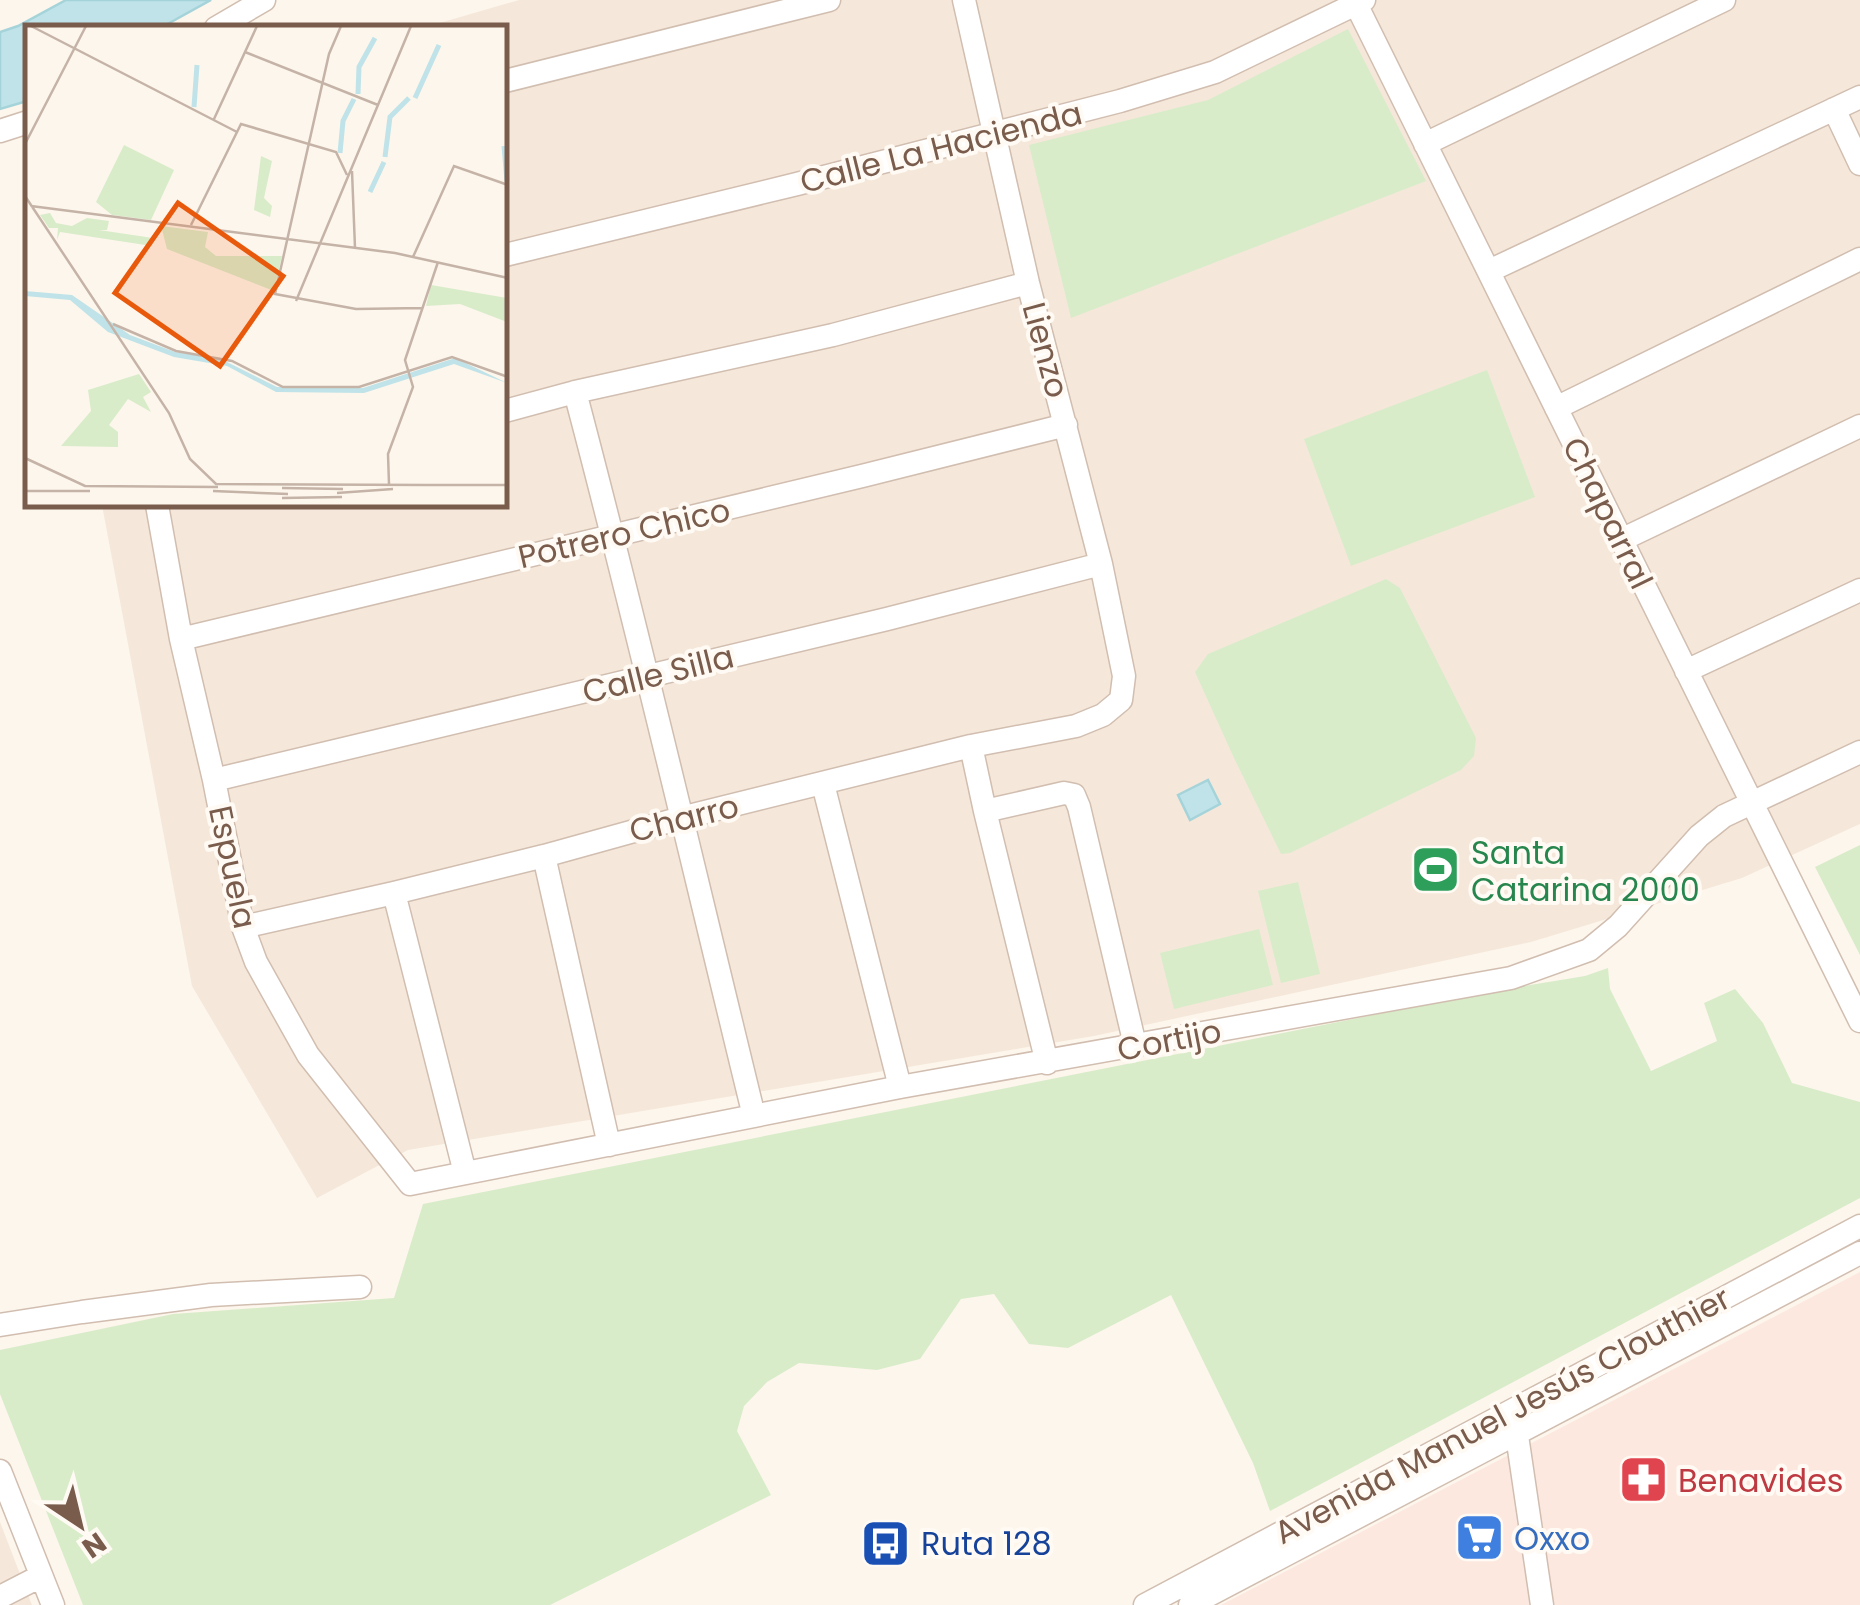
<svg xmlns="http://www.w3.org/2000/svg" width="1860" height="1605" viewBox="0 0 1860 1605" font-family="Poppins,sans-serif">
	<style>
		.residential { fill: #f5e8da }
		.commercial { fill: #fde8e0 }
		.green { fill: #d8ecc9 }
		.water { fill: #bfe3e8; stroke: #a5d3da; stroke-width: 2.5 }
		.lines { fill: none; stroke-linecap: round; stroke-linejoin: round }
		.minor-casing { stroke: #d1beb0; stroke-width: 25 }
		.minor { stroke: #fff; stroke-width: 22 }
		.labels { text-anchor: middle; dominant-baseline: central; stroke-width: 8; stroke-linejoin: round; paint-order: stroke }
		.street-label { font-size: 32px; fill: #7a5c4d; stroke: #fffaf3 }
		.leisure-label { font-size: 32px; fill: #27864d; stroke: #fffaf3; text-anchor: start }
		.health-label { font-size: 32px; fill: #be3a42; stroke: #fffaf3; text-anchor: start }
		.shop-label { font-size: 32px; fill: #366cbe; stroke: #fffaf3; text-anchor: start }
		.transit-label { font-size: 32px; fill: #164399; stroke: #fffaf3; text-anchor: start }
		.inset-river { fill: none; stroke: #bfe3e8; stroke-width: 5 }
		.inset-road { fill: none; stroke: #c5b3a7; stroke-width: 2.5 }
		.view { fill: #e8590c; fill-opacity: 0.15; stroke: #e8590c; stroke-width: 5 }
		.inset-edge { fill: none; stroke: #7a5c4d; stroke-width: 5 }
	</style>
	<rect width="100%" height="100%" fill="#fdf6ec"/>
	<!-- residential -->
	<path class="residential" d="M519 0H1860V824L1742 878 1531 942 1094 1036 408 1150 317 1198 192 986 102 505H505V28L426 27Z
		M0 1522 32 1605H0Z"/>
	<!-- commercial -->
	<path class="commercial" d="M1860 1272V1605H1221Z"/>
	<!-- green -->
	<path class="green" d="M1348 29 1426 181 1071 318 1029 145 1208 100Z
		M1487 370 1535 497 1351 566 1304 439Z
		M1386 579 1400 588 1476 738 1474 756 1461 770 1290 853 1281 854 1234 758 1195 672 1208 654Z
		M1860 845V955L1815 867Z
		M1298 882 1320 974 1281 983 1258 891Z
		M1259 929 1273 985 1174 1009 1160 953Z
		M1608 968 1610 989 1651 1071 1717 1041 1704 1003 1735 989 1763 1023 1792 1083 1860 1102V1198L1270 1511 1253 1463 1171 1295 1068 1348 1029 1344 994 1294 961 1299 920 1359 877 1370 799 1363 767 1382 744 1406 737 1431 771 1495 550 1605H83L0 1394V1350L173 1314 394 1298 423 1204 1499 990 1585 976Z"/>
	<!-- water -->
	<path class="water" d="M66 0H211L162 27 28 28 27 101 0 109V32L18 26Z
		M1208 780 1220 804 1190 820 1178 795Z"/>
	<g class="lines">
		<defs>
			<path id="minor" d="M1356 4 1860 1021
				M216 28 264 0
				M505 81 829 0
				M1834 109 1860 164
				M0 131 28 122
				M1425 144 1724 0
				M505 255 797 184 1120 101 1215 72 1364 0
				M1489 271 1860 97
				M575 392C639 633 695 875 754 1116
				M1556 408 1860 259
				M505 411 575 392 833 335 1028 283
				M157 505 181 639 214 780 243 927 256 962 308 1055 410 1184 900 1087 1511 978 1589 950 1618 926 1699 836 1724 816 1860 752
				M1621 540 1860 426
				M181 639 862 476 1066 425
				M1686 671 1860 590
				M971 746 985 811 1047 1063
				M214 780 887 619 1101 564
				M823 784 900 1087
				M985 811 1064 793 1074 795 1079 807 1135 1045
				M544 856 609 1145
				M394 893 465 1173
				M243 927 394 893 544 856 681 818 971 746 1076 726 1103 715 1121 700 1124 676 1101 564 1028 283 964 0
				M0 1325 82 1312 211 1295 360 1287
				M1515 1422 1542 1605
				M0 1471 53 1605
				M0 1597 41 1576
				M1145 1605 1860 1226
				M1190 1605 1860 1253"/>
		</defs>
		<!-- minor casing -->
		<use href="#minor" class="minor-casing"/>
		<!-- minor -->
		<use href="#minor" class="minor"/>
	</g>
	<!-- icons -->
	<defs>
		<symbol id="stadium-square" viewBox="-11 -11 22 22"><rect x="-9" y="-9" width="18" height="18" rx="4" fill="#2e9e5b" stroke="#fffaf3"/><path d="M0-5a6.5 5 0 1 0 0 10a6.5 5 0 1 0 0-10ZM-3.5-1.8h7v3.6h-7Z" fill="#fff"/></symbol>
		<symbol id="pharmacy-square" viewBox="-11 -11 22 22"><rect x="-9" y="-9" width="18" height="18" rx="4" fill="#e0444e" stroke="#fffaf3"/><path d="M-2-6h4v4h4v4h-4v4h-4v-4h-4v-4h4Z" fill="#fff"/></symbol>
		<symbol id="supermarket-square" viewBox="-11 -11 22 22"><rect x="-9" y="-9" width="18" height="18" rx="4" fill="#3f7fe0" stroke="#fffaf3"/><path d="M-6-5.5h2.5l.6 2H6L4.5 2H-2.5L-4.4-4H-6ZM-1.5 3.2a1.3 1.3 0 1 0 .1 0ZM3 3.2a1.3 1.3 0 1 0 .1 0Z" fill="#fff"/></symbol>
		<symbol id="bus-square" viewBox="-11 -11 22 22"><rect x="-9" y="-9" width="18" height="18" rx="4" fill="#1a4fb4" stroke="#fffaf3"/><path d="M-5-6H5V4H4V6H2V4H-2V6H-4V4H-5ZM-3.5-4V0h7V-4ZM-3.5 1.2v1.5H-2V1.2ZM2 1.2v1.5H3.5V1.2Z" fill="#fff"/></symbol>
	</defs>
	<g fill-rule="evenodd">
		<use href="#stadium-square" x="1408" y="842" width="55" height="55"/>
		<use href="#pharmacy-square" x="1616" y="1452" width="55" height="55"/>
		<use href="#supermarket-square" x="1452" y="1510" width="55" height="55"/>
		<use href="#bus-square" x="858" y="1516" width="55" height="55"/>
	</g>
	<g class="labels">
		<!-- street labels -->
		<g class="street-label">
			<text transform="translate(941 147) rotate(-14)">Calle La Hacienda</text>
			<text transform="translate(1046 350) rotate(75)">Lienzo</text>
			<text transform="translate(1608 513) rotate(64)">Chaparral</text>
			<text transform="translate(624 533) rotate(-13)">Potrero Chico</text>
			<text transform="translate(658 674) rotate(-14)">Calle Silla</text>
			<text transform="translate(684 818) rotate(-14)">Charro</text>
			<text transform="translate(233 867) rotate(78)">Espuela</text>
			<text transform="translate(1169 1040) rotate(-11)">Cortijo</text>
			<text transform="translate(1502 1415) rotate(-28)">Avenida Manuel Jesús Clouthier</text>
		</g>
		<!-- leisure labels -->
		<g class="leisure-label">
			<text x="1471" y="852">Santa<tspan x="1471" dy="37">Catarina 2000</tspan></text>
		</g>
		<!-- health labels -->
		<g class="health-label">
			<text x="1678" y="1480">Benavides</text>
		</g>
		<!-- shop labels -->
		<g class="shop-label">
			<text x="1514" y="1538">Oxxo</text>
		</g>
		<!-- transit labels -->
		<g class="transit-label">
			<text x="921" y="1543">Ruta 128</text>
		</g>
	</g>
	<!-- overview -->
	<g transform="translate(25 25)">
		<rect width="482" height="482" fill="#fdf6ec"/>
		<path d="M99 120 149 145 126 195 87 190 71 177ZM236 131 247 136 239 173 247 181 245 192 229 185ZM25 188 31 198 47 201 62 193 84 196 82 205H74L128 213 127 221 35 207 32 215 33 203H24L15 190ZM136 201 183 207 180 222 191 231H257L249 266 142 224ZM406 260 482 273V297L435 279 401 281ZM114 349 126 367 118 372 126 387 103 374 84 400 93 407V422L36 421 66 386 63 365Z" fill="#d8ecc9"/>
		<path d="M0 266 47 270 105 310 150 327 196 334 252 362 338 363 430 333 482 358 429 339 339 368 251 367 202 341 149 332 83 307 45 275 0 271Z" fill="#bfe3e8"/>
		<path class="inset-river" d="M333 69 334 42 350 13M390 73 414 20M169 82 172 40M479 121 482 156M315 128 318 96 329 74M360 132 365 92 384 73M345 167 359 137"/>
		<path class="inset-road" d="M6 1 212 107M316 1 304 29 250 269 331 284 398 283M220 27 353 80M189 94 232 1M0 119 61 1M327 146 330 223M0 171 144 388 165 434 191 459 402 460M6 181 370 228 483 253M166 200 216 99 311 127 322 150M388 232 429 141 483 160M271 276 386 1M88 299 151 326 207 336 258 362H334L427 332 483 352M0 433 60 461 193 462M364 459 363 429 388 362 380 335 413 237M397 460H483M257 463 318 464M0 466H65M188 466 263 469M312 468 368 464M257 473 317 472"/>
		<path class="view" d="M153 178 258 251 195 341 90 268Z"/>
		<rect width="482" height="482" class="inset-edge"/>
	</g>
	<!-- north arrow -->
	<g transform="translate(80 1525) rotate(145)" stroke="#fffaf3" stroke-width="8" paint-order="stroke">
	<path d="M0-8L18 38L0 25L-18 38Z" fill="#7a5c4d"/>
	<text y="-15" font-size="28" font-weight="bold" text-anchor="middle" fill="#7a5c4d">N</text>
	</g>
</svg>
